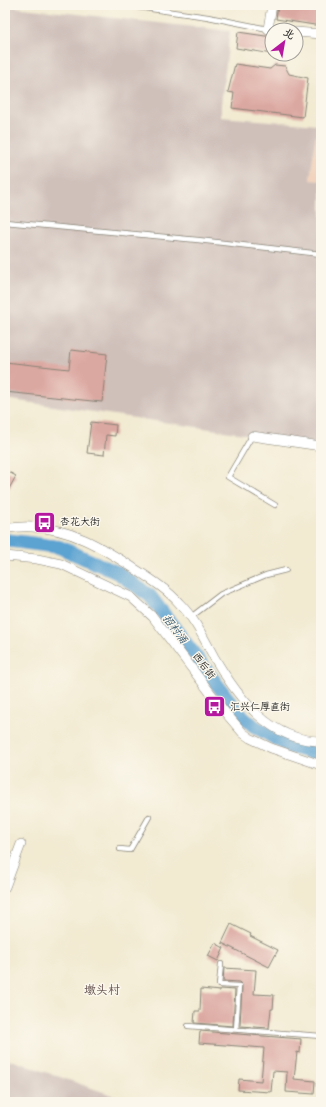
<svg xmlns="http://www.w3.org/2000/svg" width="326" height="1107" viewBox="0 0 326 1107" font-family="'Balsamiq Sans','LXGW WenKai TC',sans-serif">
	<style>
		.built { fill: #f2d4be }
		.industrial { fill: #cfc0ba }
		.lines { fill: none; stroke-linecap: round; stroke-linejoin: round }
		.river { stroke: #5ba3d2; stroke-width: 14 }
		.building { fill: #dba8a1 }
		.service-casing { stroke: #878376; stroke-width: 6 }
		.minor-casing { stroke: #878376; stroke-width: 10 }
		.service { stroke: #fff; stroke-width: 4.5 }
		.minor { stroke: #fff; stroke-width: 9 }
		.labels { text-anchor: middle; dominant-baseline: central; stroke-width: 3; stroke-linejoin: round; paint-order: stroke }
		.poi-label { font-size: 10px; fill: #1c1c1c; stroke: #fbf7ec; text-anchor: start }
		.street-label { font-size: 10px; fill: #1c1c1c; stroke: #fbf7ec }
		.water-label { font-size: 11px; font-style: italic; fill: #38596e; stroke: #fbf7ec }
		.quarter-label { font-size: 12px; fill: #5f4d4b; stroke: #fbf7ec }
	</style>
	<rect width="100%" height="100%" fill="#fbf7ec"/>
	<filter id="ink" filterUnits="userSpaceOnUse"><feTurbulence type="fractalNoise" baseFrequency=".025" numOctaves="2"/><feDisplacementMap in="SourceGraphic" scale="8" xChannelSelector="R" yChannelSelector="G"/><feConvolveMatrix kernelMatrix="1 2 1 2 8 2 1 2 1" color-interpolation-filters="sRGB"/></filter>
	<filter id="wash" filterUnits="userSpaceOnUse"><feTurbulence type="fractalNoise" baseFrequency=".012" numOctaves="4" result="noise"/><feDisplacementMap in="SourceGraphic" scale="16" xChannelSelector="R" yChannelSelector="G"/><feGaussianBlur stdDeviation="0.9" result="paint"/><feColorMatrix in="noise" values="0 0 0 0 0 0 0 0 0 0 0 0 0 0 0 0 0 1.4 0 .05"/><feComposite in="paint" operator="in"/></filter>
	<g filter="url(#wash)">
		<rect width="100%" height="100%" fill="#f2ead1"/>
		<!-- built -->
		<path class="built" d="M320 102H321V181L310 180Z"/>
		<!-- industrial -->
		<path class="industrial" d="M5 6 230 31 221 104V117L317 125 310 180 321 181V445L5 399Z
			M5 1058 132 1102H5Z"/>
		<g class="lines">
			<!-- river -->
			<path class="river" d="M5 540 59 547 118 573 150 596 238 712 254 726 290 747 321 755"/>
		</g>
		<g id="blocks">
			<!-- building -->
			<path class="building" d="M278 5H321V26L276 19Z
				M238 32 272 37V54L236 48Z
				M235 64 270 69 275 65 285 66 289 74 308 78 303 117 232 108 234 93 228 92Z
				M71 350 107 354 102 402 5 392V362L69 369Z
				M91 422 116 425 115 436 106 435 104 455 87 453Z
				M5 470 16 476 5 496Z
				M231 924 251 934 250 936 278 950 269 967 222 943Z
				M215 943 224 948 218 961 208 956Z
				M224 968 256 970 254 994 274 995 273 1009H271L269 1028 240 1026 242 985 239 982 223 981Z
				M201 989 220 991V989L235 990 233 1026 194 1023 195 1011H200Z
				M200 1031 301 1039 300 1053 297 1052 294 1079 315 1081 314 1094 286 1092 287 1072 273 1071 271 1092 238 1090 239 1079 261 1081 264 1048 199 1043Z"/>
		</g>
	</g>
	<g filter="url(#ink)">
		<use href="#blocks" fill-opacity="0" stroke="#878376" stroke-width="1"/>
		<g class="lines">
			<defs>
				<path id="service" d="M123 5 208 17 268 29
					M5 222 198 240 321 254
					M252 436 228 477 275 505
					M191 617 221 594 266 575 286 570
					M120 849 130 850 149 817
					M221 964 219 985 239 986 236 1030
					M188 1026 321 1036"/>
				<path id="minor" d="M272 5 268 29 279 30
					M296 32 321 34
					M252 436 321 446
					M5 528C14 528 23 526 32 527 70 528 101 547 132 567 149 578 167 589 180 604 195 619 204 639 214 657 238 698 270 741 321 741
					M5 556 37 559 61 564 131 597 153 617 224 711 243 733 250 738 271 748 321 765
					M5 887 21 844"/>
			</defs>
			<!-- service casing -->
			<use href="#service" class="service-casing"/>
			<!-- minor casing -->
			<use href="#minor" class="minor-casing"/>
			<!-- service -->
			<use href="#service" class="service"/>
			<!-- minor -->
			<use href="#minor" class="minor"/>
		</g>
	</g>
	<!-- icons -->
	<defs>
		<symbol id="bus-square" viewBox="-11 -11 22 22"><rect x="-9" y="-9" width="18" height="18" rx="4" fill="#b5179e" stroke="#fbf7ec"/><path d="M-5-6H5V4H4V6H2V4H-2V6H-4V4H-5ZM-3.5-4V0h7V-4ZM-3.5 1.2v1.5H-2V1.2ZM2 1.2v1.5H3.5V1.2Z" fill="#fff"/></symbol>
	</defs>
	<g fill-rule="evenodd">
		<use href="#bus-square" x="32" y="510" width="25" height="25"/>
		<use href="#bus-square" x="202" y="694" width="25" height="25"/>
	</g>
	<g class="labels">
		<!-- poi labels -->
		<g class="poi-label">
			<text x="60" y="522">杏花大街</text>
			<text x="230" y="707">汇兴仁厚直街</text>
		</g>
		<!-- street labels -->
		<g class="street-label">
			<text transform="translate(204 666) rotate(53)">西后街</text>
		</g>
		<!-- water labels -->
		<g class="water-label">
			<text transform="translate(175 629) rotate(53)">招村涌</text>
		</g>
		<!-- quarter labels -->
		<g class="quarter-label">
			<text x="102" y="990">墩头村</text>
		</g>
	</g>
	<!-- margin -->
	<rect width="326" height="1107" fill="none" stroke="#fbf7ec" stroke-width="20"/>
	<!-- north arrow -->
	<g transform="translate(284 42) rotate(31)"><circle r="19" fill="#fbf7ec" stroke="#a29f99"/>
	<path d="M0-3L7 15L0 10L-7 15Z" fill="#b5179e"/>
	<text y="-6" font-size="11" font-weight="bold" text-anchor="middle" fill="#1c1c1c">北</text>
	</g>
</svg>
